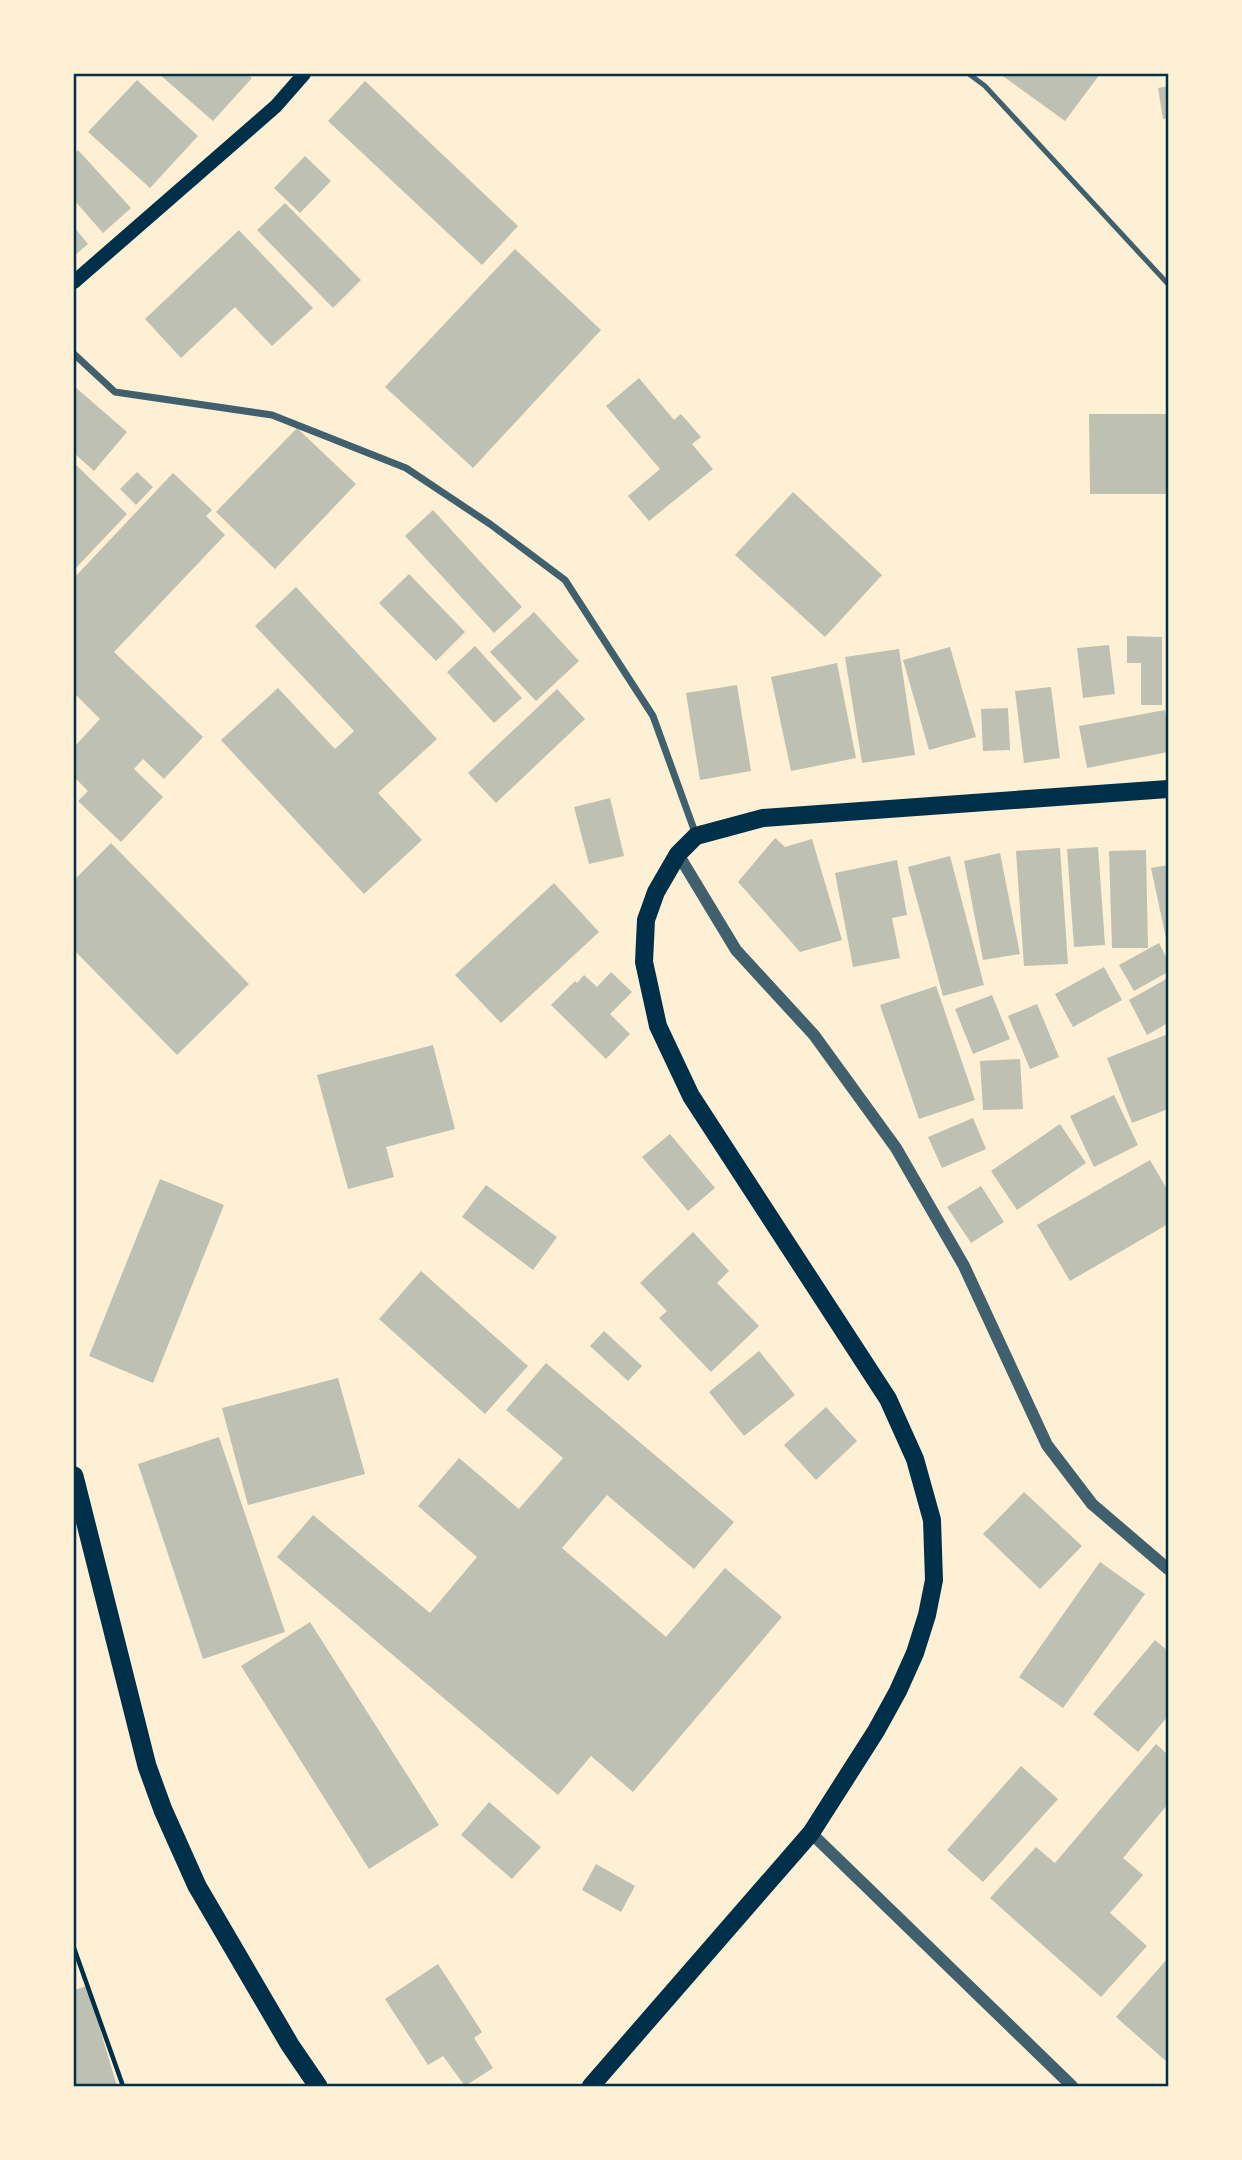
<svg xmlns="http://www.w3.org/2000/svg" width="1242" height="2160" viewBox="0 0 1242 2160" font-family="Roboto,sans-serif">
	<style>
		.building { fill: #bec0b2 }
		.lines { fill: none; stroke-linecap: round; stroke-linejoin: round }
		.path { stroke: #003049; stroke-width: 4.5 }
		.service { stroke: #3f606c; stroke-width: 5 }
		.minor { stroke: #3f606c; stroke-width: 7 }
		.tertiary { stroke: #3f606c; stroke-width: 12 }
		.secondary { stroke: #003049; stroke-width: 14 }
		.primary { stroke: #003049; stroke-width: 18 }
		.trunk { stroke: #003049; stroke-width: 19 }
		.neatline { fill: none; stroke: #003049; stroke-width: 2.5 }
	</style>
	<rect width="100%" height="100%" fill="#fdf0d5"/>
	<!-- building -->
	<path class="building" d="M159 74H246L252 78 213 121Z
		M1000 74H1100L1065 121Z
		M137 80 198 136 150 188 88 132Z
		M365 81 518 226 482 265 328 121Z
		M1168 86V118L1163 119 1158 88Z
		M78 150 131 208 103 233 74 200V154Z
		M305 156 331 181 300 213 274 188Z
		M285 203 361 280 333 308 257 230Z
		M74 227 88 244 74 256Z
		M239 230 313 308 272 346 235 307 181 358 145 319Z
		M515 249 601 330 473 468 385 387Z
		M639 378 674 420 681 414 701 437 692 444 713 469 649 521 628 496 660 469 606 406Z
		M74 386 127 432 94 471 74 453Z
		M1089 414H1168V494H1090Z
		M297 428 356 484 275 569 216 512Z
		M74 463 127 514 74 570Z
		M137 472 153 487 136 505 120 489Z
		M173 473 212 510 206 516 225 535 114 652 203 737 164 779 143 759 134 769 163 797 121 842 78 801 88 791 74 777V747L100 719 74 693V578Z
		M793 492 882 575 825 637 735 555Z
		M433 510 522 607 494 633 405 536Z
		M409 574 465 632 436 661 379 603Z
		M296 587 437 739 378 793 422 840 364 894 221 740 278 688 335 749 354 731 255 626Z
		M534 612 579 661 536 701 490 652Z
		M1127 636 1162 637V705H1141V663H1127Z
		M1109 645 1115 694 1083 698 1077 648Z
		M475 646 522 698 494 723 447 672Z
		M950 647 976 737 929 750 903 660Z
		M899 649 915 755 862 763 845 657Z
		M837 663 856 758 791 771 771 677Z
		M737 685 751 771 700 780 686 693Z
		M1051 687 1060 758 1024 763 1015 691Z
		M557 689 585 719 496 803 468 773Z
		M1008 708 1010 750 983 751 981 709Z
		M1165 710 1168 728V752L1087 768 1079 726Z
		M610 798 624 856 589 864 574 807Z
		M775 838 785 847 812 839 842 940 800 952 738 882Z
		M111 843 249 984 177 1055 74 950V880Z
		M1098 847 1105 945 1074 947 1067 849Z
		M1060 848 1068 964 1024 966 1016 851Z
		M1146 850 1148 948H1112L1109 851Z
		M1000 853 1020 954 983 960 964 861Z
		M950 856 984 985 943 996 908 867Z
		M897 860 907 915 892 918 900 958 853 967 835 873Z
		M1168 865V943H1167L1151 868Z
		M554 883 599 932 501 1023 455 975Z
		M1159 943 1168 961V972L1134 991 1119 965Z
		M1104 967 1122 1000 1073 1027 1055 994Z
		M611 972 632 992 610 1014 630 1034 606 1059 551 1005 575 981 577 983 584 975 597 987Z
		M1168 978V1023L1147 1035 1129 1000Z
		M936 986 975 1100 919 1119 880 1005Z
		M992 995 1010 1039 973 1054 955 1009Z
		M1037 1004 1059 1057 1030 1069 1008 1016Z
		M1168 1034V1109L1132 1123 1107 1058Z
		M433 1045 455 1129 386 1147 394 1177 348 1189 317 1075Z
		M1020 1059 1023 1109 983 1110 980 1061Z
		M1114 1095 1138 1145 1094 1167 1070 1116Z
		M973 1118 986 1149 942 1168 928 1137Z
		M1060 1124 1086 1163 1017 1210 991 1171Z
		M670 1134 715 1188 688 1211 642 1157Z
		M1150 1160 1168 1191V1224L1070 1281 1037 1225Z
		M160 1179 224 1205 153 1383 89 1356Z
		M486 1185 557 1237 533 1270 462 1217Z
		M981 1186 1004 1222 971 1243 947 1207Z
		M693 1232 729 1271 717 1283 759 1326 711 1372 659 1318 667 1311 640 1283Z
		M421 1271 528 1366 485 1414 379 1319Z
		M604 1331 642 1366 628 1381 590 1346Z
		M759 1351 795 1395 744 1436 709 1392Z
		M546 1363 734 1522 694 1569 607 1495 562 1548 666 1637 725 1568 782 1617 633 1792 591 1756 558 1795 277 1557 313 1515 430 1613 477 1557 418 1506 459 1458 519 1509 563 1458 506 1410Z
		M338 1378 365 1474 248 1505 222 1408Z
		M826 1407 857 1441 816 1480 784 1445Z
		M219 1437 285 1632 203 1659 138 1464Z
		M1024 1492 1082 1546 1040 1589 983 1534Z
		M1100 1562 1145 1594 1063 1708 1019 1677Z
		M310 1622 439 1825 369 1869 241 1666Z
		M1155 1640 1168 1651V1716L1138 1752 1093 1714Z
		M1156 1744 1168 1755V1804L1123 1858 1143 1875 1110 1913 1147 1946 1101 1997 990 1898 1036 1847 1055 1863Z
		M1021 1766 1058 1799 983 1882 947 1850Z
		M489 1802 541 1847 512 1879 461 1835Z
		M596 1864 635 1886 621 1912 582 1890Z
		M1168 1958V2061L1167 2062 1116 2017Z
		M438 1964 482 2032 474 2038 493 2068 465 2086 443 2056 428 2065 385 1999Z
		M87 1986 117 2086H74V1990Z"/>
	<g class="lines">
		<!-- path -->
		<path class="path" d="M74 1948 123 2086"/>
		<!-- service -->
		<path class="service" d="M969 74 985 86 1168 284"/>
		<!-- minor -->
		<path class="minor" d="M74 354 115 392 272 415 406 468 490 524 565 580 653 716 696 835"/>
		<!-- tertiary -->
		<path class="tertiary" d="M678 854 736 950 814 1035 896 1148 964 1266 1047 1445 1092 1504 1168 1569
			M811 1833 1072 2086"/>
		<!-- secondary -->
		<path class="secondary" d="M74 282 276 106 304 74"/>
		<!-- primary -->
		<path class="primary" d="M591 2086 811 1833 876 1731 898 1691 915 1653 927 1615 934 1580 932 1520 915 1459 888 1399 691 1096 658 1026 644 962 646 920 656 892 678 854 696 836 763 818 1168 789"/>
		<!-- trunk -->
		<path class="trunk" d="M74 1476 147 1766 163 1810 197 1886 290 2045 318 2086"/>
	</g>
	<!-- border -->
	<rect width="1242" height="2160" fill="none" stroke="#fdf0d5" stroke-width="150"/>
	<rect x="75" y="75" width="1092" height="2010" class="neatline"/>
</svg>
